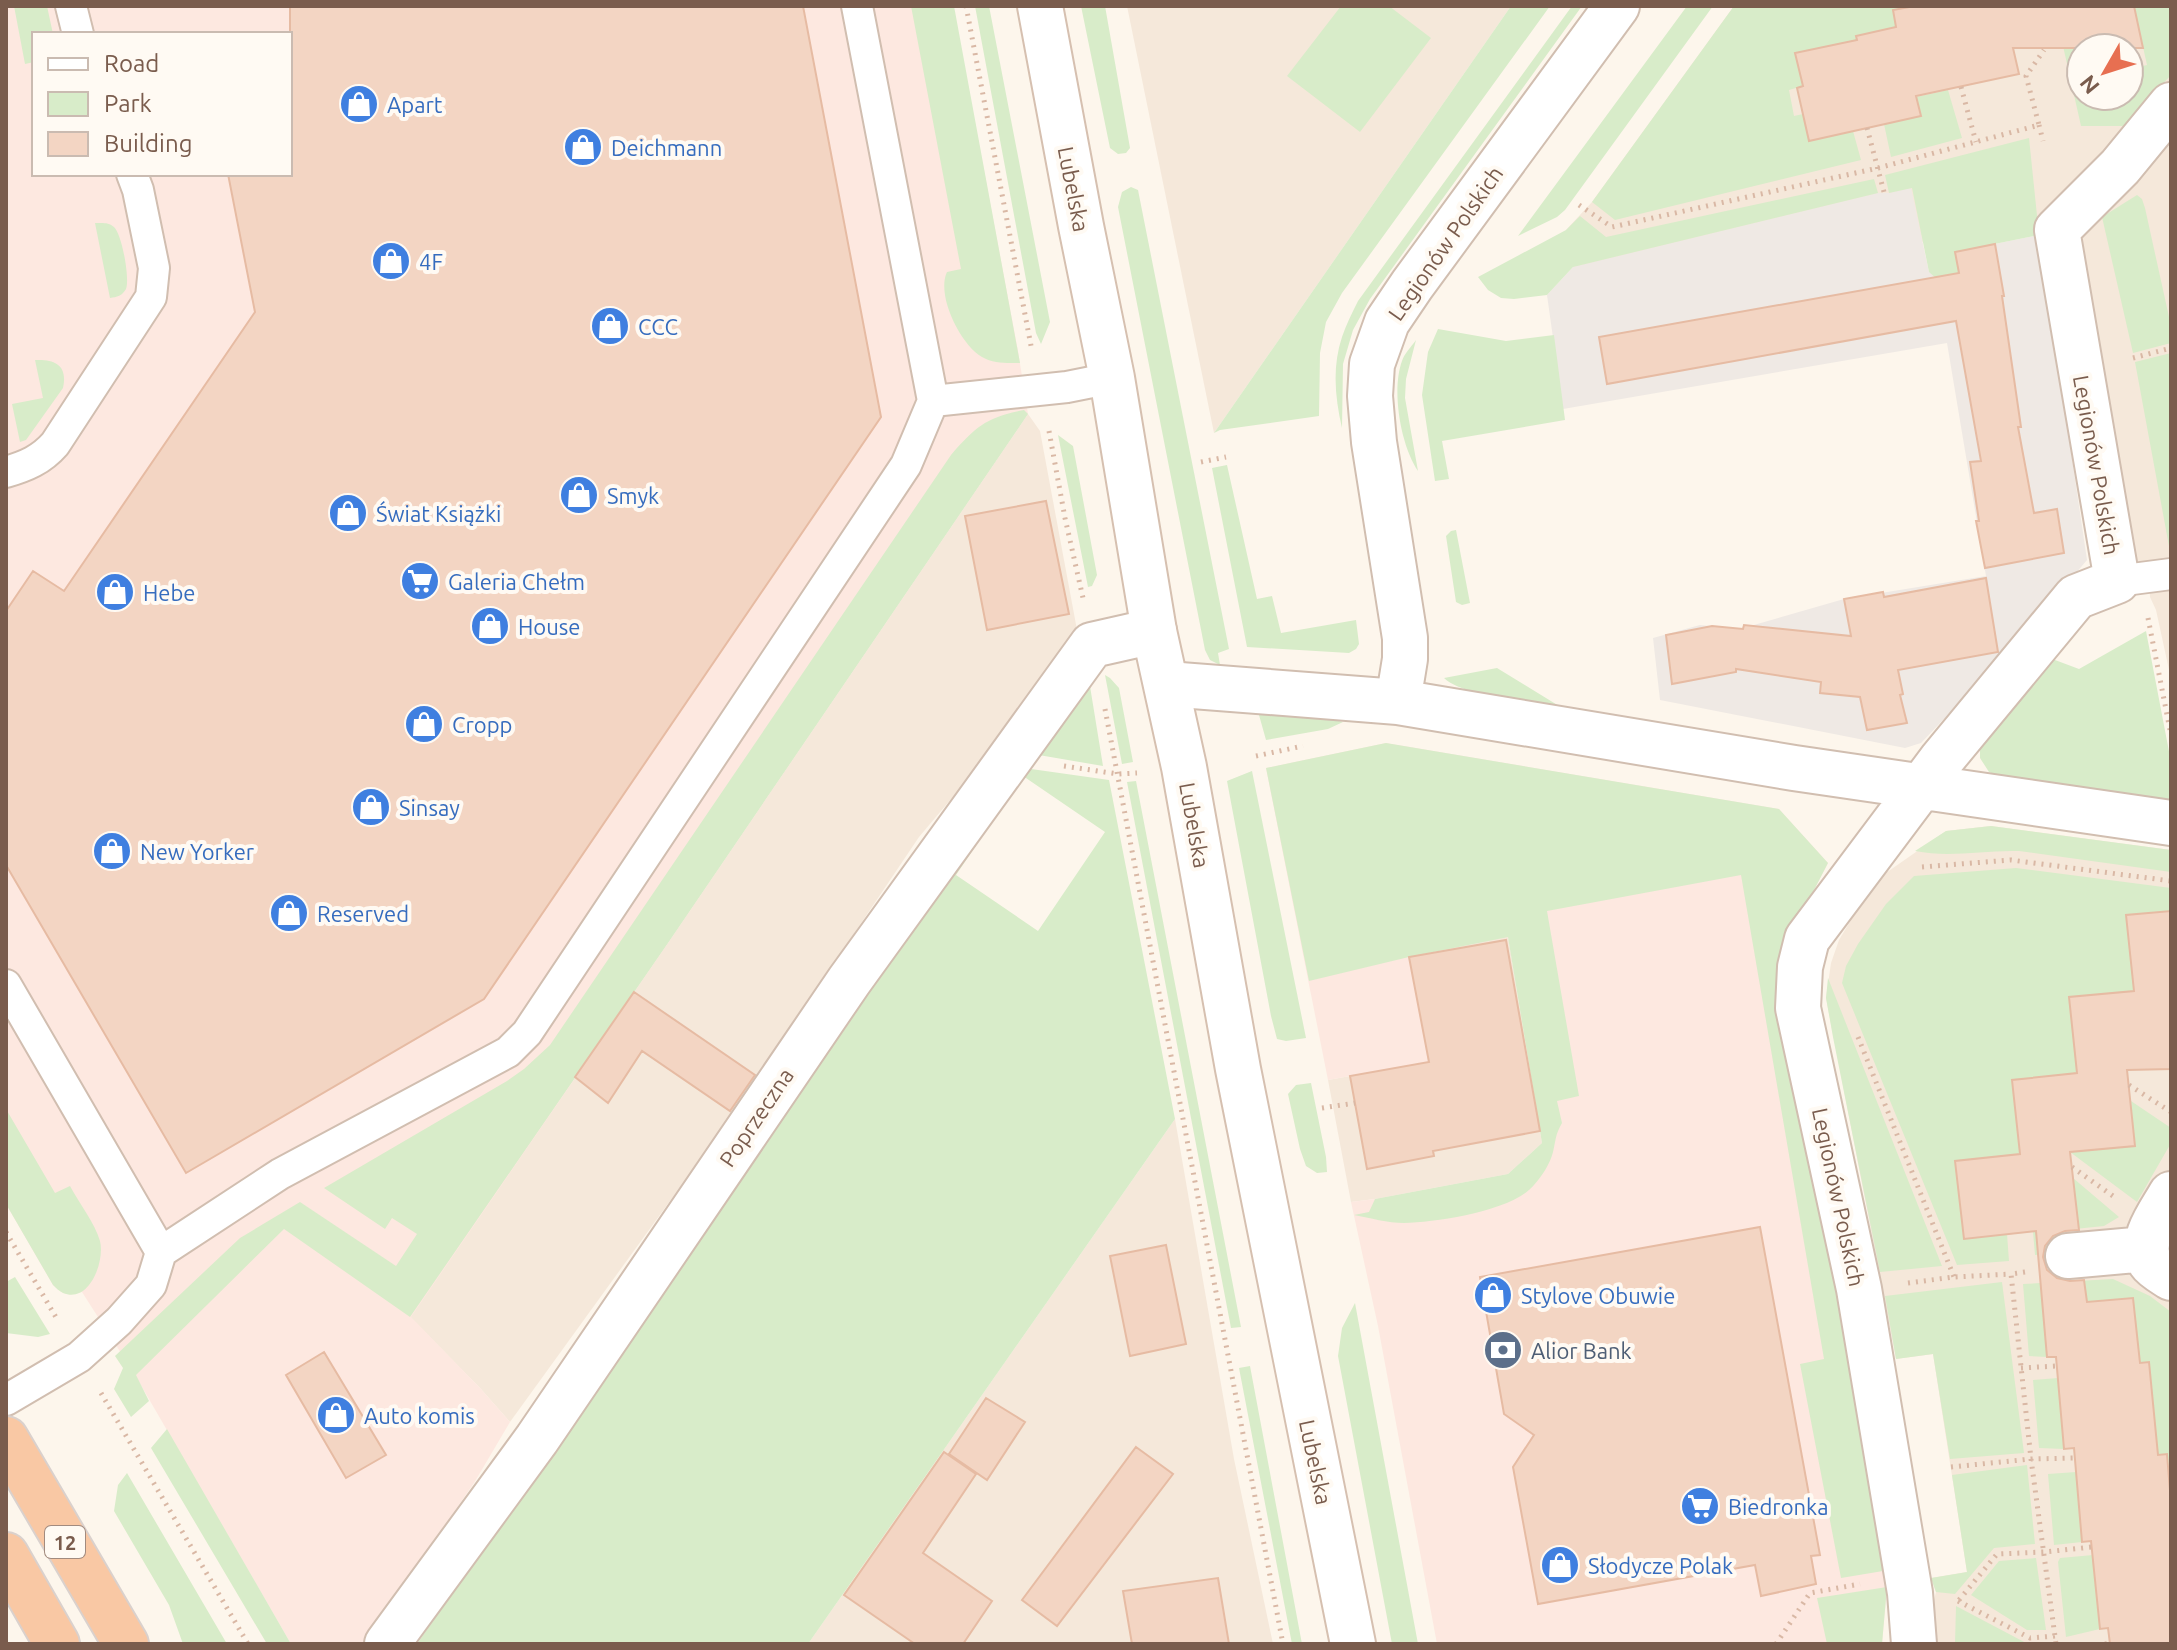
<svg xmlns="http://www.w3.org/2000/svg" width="2177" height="1650" viewBox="0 0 2177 1650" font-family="Ubuntu,sans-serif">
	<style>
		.residential { fill: #f5e8da; fill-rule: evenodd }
		.commercial { fill: #fde8e0; fill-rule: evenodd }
		.industrial { fill: #efe9e4 }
		.green { fill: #d8ecc9; fill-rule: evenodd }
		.building { fill: #f3d5c3; stroke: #e6bba3; stroke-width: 2 }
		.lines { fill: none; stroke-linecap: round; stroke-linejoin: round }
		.service-casing { stroke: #d1beb0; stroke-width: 34 }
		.minor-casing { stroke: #d1beb0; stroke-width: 48 }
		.secondary-casing { stroke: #d6c0b0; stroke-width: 48 }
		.trunk-casing { stroke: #dad1cd; stroke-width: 48 }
		.path { stroke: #d9b8a5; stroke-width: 5; stroke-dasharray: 2 6; stroke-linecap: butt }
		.service { stroke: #fff; stroke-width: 30 }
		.minor { stroke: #fff; stroke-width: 44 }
		.secondary { stroke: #fff; stroke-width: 44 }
		.trunk { stroke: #f9c8a4; stroke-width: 44 }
		.labels { text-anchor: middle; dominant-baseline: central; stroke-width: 8; stroke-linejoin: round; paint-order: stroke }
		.shield { fill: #fffaf3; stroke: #a28b7f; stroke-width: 2 }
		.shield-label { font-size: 20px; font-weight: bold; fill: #7a5c4d }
		.shop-label { font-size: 22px; fill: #366cbe; stroke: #fffaf3; text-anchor: start }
		.street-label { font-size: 22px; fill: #7a5c4d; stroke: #fffaf3 }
		.service-label { font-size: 22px; fill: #4e5e75; stroke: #fffaf3; text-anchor: start }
	</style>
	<rect width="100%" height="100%" fill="#fdf6ec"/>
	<!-- residential -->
	<path class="residential" d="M1127 6H1511L1214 433Z
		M1734 6H2171V679L2156 610 2150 597 2149 578 2137 567 2072 231 1573 267 1566 230 1592 202ZM2081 48H2129V96H2081Z
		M1028 414 1040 431 1080 646 919 837 730 1118 510 1422 480 1388 410 1317 668 943Z
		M1991 826 2171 850V1174L2135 1259 2171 1288V1644H1930L1933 1604 1936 1592 1931 1578 1967 1572 1933 1354 1896 1359 1826 998 1831 963 1839 940 1851 920 1883 875 1946 831Z
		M1508 936 1542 1143 1508 1174 1375 1199 1351 1202 1328 1080 1405 1066 1409 957Z
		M1175 1119 1234 1459 1273 1644H808Z"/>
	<!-- commercial -->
	<path class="commercial" d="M6 6H953L1018 351 1028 414 668 943 411 1317 480 1388 510 1422 474 1483 363 1644H291L135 1375 82 1292 74 1294 63 1293 53 1285 6 1204ZM34 34H290V174H34Z
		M1386 743 1779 809 1828 863 1798 921 1778 990 1861 1423 1883 1571 1887 1587 1882 1644H1437L1378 1326 1351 1202 1375 1199 1508 1174 1542 1143 1511 931 1409 956 1431 1078 1405 1066 1328 1080 1266 768Z"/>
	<!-- industrial -->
	<path class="industrial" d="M1911 188 1929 272 1955 252 2039 235 2087 560 2019 640 1921 743 1905 748 1660 700 1653 638 1700 625 1740 629 1844 599 1986 576 1947 343 1563 409 1547 295 1573 267 1878 193H1889Z"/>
	<!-- green -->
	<path class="green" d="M14 6H47L53 34H34V62L25 64Z
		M911 6H954L1020 363C1006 363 994 364 982 357 960 344 936 295 947 272L961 269Z
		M975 6H989L1050 322 1041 344 1036 333Z
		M1081 6H1105L1130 148 1126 153 1118 154 1110 148Z
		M1341 6H1389L1431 38 1360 132 1287 76Z
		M1511 6H1550L1342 293 1326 322 1320 353 1319 416 1220 430 1214 433Z
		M1572 6H1582L1370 299 1353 330 1343 364 1342 428C1335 398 1332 367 1342 337 1346 325 1352 313 1358 301Z
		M1687 6H1713L1565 210 1557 217 1518 236Z
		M1734 6H1906L1907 7 1893 10 1897 31 1887 29 1856 36 1857 40 1795 53 1803 86 1789 90 1794 116 1803 114 1809 141 1853 131 1861 160 1615 220 1592 202Z
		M2134 6H2171V75L2123 126H2081L2063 46 2081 48V96H2129V69L2147 65Z
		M1948 90 1962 138 1891 157 1884 124 1920 116 1916 97Z
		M2029 138 2039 235 1955 252 1960 277 1949 290 1929 272 1912 188 1889 193 1885 175Z
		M1874 179 1878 193 1573 267 1547 295 1514 299 1501 298 1488 290 1478 277 1566 230 1580 216 1606 237Z
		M1131 187 1138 190 1229 649 1218 653 1220 665 1210 660 1205 650 1118 207 1122 192Z
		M2137 195 2142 199 2145 208 2171 326V343L2133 353 2102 217Z
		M95 223C102 223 109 222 114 227 122 234 130 279 126 289 122 296 117 297 110 298Z
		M1438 329 1506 341 1554 335 1565 420 1442 441 1449 479 1435 481 1422 395 1428 352Z
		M1416 340 1406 379 1405 398 1418 471C1401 446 1391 391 1402 361 1404 354 1411 347 1416 340Z
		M2171 353V557L2135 362Z
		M35 360C55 359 68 365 63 388L31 433 26 440 20 442 12 404 43 398Z
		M1024 410 1028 414 668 943 410 1317 284 1229 136 1375 149 1401 131 1417 114 1389 123 1368 115 1356 240 1238 300 1202 396 1266 417 1234 392 1218 385 1229 324 1188 507 1081 524 1069 550 1045 951 455C976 426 987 417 1024 410Z
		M1058 435 1073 446 1097 575 1092 586 1088 587Z
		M1227 465 1257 599 1272 596 1281 633 1356 620 1359 644 1356 649 1349 653 1247 647 1212 468Z
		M1456 530 1470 603 1462 605 1456 602 1446 536 1451 531Z
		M2146 631 2171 762V805L2007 780 1989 772 1980 758V741L2042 659 2055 660 2079 669Z
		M1497 668 1559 706C1529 701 1464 697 1444 678Z
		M1088 674 1103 766 1027 753Z
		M1105 675 1110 678 1119 688 1133 762 1122 764Z
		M1294 710 1343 722 1328 729 1266 740 1259 715Z
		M1386 743 1779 809 1828 863 1798 921 1778 990 1861 1423 1883 1571 1841 1578 1800 1364 1824 1359 1741 875 1547 911 1579 1096 1557 1101 1562 1123C1555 1135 1556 1140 1553 1152 1550 1164 1542 1176 1534 1185 1513 1211 1437 1222 1404 1223 1388 1223 1370 1218 1354 1215L1369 1212 1375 1199 1508 1174 1542 1143 1508 937 1409 957 1309 981 1266 768Z
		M1017 767 1109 780 1175 1119 808 1644H417L549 1454 766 1134 845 1029ZM1023 776 1105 832 1038 931 956 875Z
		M1252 771 1306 1038 1286 1041 1277 1039 1271 1016 1227 781Z
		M1136 781 1241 1327 1231 1328 1127 782Z
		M1991 826 2171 850V872L2019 851C1983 850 1950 858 1915 851L1946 831Z
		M2016 868 2171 888V911L2126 916 2134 991 2070 997 2077 1073 2012 1080 2020 1154 1955 1161 1964 1239 2007 1234 2009 1261 1957 1265 1842 983 1846 966 1858 944 1886 904 1914 876Z
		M1828 978 1942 1266 1880 1272 1833 1037 1826 998Z
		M1311 1083 1326 1157 1327 1172 1317 1173 1306 1166 1300 1149 1288 1094 1296 1085Z
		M2131 1101 2171 1128V1143L2137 1202 2070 1152 2135 1146Z
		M6 1109 55 1193 70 1186C79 1203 95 1223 100 1241 105 1260 90 1304 63 1293 59 1291 56 1288 53 1285L6 1204Z
		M2073 1178 2119 1217 2104 1226 2065 1230 2062 1248 2053 1254 2035 1255 2033 1232 2078 1227Z
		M15 1277 50 1334 38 1337 6 1333V1282Z
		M2113 1279 2150 1296 2171 1312V1503L2167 1454 2158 1455 2149 1363H2140L2133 1298 2043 1307 2047 1357 2029 1356 2023 1284Z
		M2002 1282 2024 1453 1950 1459 1933 1354 1896 1359 1885 1296Z
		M1355 1303 1418 1644H1392L1338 1356 1342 1328Z
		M1250 1366 1302 1644H1292L1239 1368Z
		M2058 1378 2064 1449 2039 1448 2033 1380Z
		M167 1429 291 1644H267L151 1448Z
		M2027 1465 2035 1544 1994 1548 1955 1594 1936 1592 1931 1578 1967 1572 1952 1475Z
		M2076 1472 2082 1542 2054 1545 2048 1474Z
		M127 1473 227 1644H183L169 1605 114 1511 118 1485Z
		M2093 1555 2100 1629 2066 1637 2058 1562 2060 1558Z
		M2036 1558 2046 1630H2027L1971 1595 1999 1561Z
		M1887 1587 1882 1644H1827L1817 1598Z
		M1956 1606 2028 1644H2048H1955Z"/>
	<!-- building -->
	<path class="building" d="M290 6H803L881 417 484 999 186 1173 6 865V611L33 571 64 591 255 312 228 174H290Z
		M1915 6H2134L2143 48H2013L2019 74 1916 96 1921 116 1809 141 1797 88 1803 86 1795 53 1857 40 1856 36 1896 27 1893 10Z
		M1995 244 2004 296H2002L2021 427H2018L2034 513 2057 509 2064 553 1985 568 1976 521H1979L1970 462 1981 461 1956 321 1607 384 1599 337 1959 273 1955 252Z
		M1046 501 1069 614 987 630 965 516Z
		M1986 578 1998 652 1898 670 1903 694 1900 695 1907 723 1867 730 1860 697 1820 693 1821 682 1736 669V672L1672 684 1666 635 1712 626 1743 629 1744 625 1851 636 1844 599 1883 592 1884 597Z
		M2171 911V1069L2127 1070 2135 1146 2070 1152 2079 1230 2065 1231 2053 1236 2045 1246 2043 1257 2047 1270 2057 1278 2070 1281 2084 1280 2087 1302 2133 1298 2140 1363 2149 1362 2158 1455 2167 1454 2171 1503V1644H2110L2108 1628 2100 1629 2091 1541 2082 1542 2074 1448 2064 1449 2056 1357H2047L2036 1231 1964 1239 1955 1161 2020 1154 2012 1080 2077 1073 2069 997 2134 991 2126 915Z
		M1506 940 1540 1131 1433 1151 1434 1156 1367 1169 1350 1076 1429 1062 1409 957Z
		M634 992 755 1075 730 1111 642 1051 608 1103 575 1077Z
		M1760 1227 1820 1555 1811 1556 1816 1584 1761 1596 1755 1565 1538 1604 1513 1467 1534 1435 1504 1414 1480 1277Z
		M1166 1245 1186 1344 1130 1356 1110 1256Z
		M324 1352 386 1455 346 1478 286 1375Z
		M986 1398 1025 1422 987 1480 949 1454Z
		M1136 1447 1173 1474 1057 1626 1022 1600Z
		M944 1452 976 1474 923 1553 992 1601 963 1644H915L844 1595Z
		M1218 1578 1229 1644H1132L1123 1591Z"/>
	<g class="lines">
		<defs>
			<path id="service" d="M71 6 78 34
				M857 6 933 401 1067 387 1112 378
				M6 472C26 466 41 460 55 444L151 297 154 268 138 190 132 174
				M2117 581 2171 574
				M6 985 161 1252 151 1285 119 1321 79 1357 6 1400
				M161 1252 280 1174 508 1052 527 1033 906 465 933 401"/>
			<path id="minor" d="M1167 684 1398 702 1794 768 2171 823
				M1398 702 1405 659V638L1374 442 1370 396 1372 364 1387 322 1412 285 1617 6
				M2171 1194C2161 1212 2138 1240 2150 1262 2154 1268 2165 1274 2171 1278
				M2068 1256 2146 1249
				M387 1644 537 1439 849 981 1092 645 1154 631
				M1914 1644 1910 1593 1859 1289 1798 1008 1800 967 1807 939 1942 759 2076 597 2117 581 2057 230 2120 167 2171 105"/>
			<path id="secondary" d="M1040 6 1081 226 1112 378 1154 631 1184 767 1238 1069 1353 1644"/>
			<path id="trunk" d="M6 1439 126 1644
				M6 1555 57 1644"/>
		</defs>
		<!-- service casing -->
		<use href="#service" class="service-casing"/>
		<!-- minor casing -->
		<use href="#minor" class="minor-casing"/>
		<!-- secondary casing -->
		<use href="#secondary" class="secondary-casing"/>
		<!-- trunk casing -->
		<use href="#trunk" class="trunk-casing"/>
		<!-- path -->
		<path class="path" d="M966 6 1032 351
			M1961 87 1976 142
			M2039 125 2043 141
			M1867 128 1884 192
			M1579 205 1612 227 1878 168 2039 125 2026 76 2044 50
			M2133 358 2171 348
			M1049 431 1065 518 1083 598
			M1201 462 1226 457
			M2148 618 2171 735
			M1105 709 1283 1644
			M1256 756 1303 746
			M1064 766 1118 774 1137 773
			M1922 867 2011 860 2171 881
			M1858 1037 1954 1277
			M2129 1085 2171 1112
			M1322 1108 1355 1103
			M2072 1167 2113 1196
			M6 1232 57 1319
			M2025 1272 2011 1274 2031 1459 2056 1644
			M1908 1283 1954 1277 2011 1274
			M2021 1368 2057 1366
			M101 1393 248 1644
			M1951 1467 2031 1459 2074 1458
			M1959 1600 1997 1554 2044 1552 2092 1547
			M1958 1601 2030 1638 2055 1636
			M1776 1644 1810 1593 1860 1584
			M2105 1644 2110 1643"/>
		<!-- service -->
		<use href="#service" class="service"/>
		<!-- minor -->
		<use href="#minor" class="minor"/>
		<!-- secondary -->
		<use href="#secondary" class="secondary"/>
		<!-- trunk -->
		<use href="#trunk" class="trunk"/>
	</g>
	<!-- icons -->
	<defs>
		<symbol id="shop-disc" viewBox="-11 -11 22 22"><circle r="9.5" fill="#3f7fe0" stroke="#fffaf3"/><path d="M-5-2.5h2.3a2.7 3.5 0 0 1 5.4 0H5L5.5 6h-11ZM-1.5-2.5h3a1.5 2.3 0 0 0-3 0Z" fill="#fff"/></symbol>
		<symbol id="supermarket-disc" viewBox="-11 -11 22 22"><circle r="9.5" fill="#3f7fe0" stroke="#fffaf3"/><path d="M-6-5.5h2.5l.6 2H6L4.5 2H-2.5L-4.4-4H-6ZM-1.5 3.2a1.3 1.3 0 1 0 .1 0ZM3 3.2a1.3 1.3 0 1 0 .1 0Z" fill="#fff"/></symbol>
		<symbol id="bank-disc" viewBox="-11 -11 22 22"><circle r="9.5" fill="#5c6f8a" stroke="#fffaf3"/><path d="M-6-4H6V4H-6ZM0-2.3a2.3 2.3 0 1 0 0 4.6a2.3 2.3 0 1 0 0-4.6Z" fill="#fff"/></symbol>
	</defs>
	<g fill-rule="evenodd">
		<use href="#shop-disc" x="337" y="82" width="44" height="44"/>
		<use href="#shop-disc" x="561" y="125" width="44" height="44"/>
		<use href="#shop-disc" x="369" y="239" width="44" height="44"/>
		<use href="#shop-disc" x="588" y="304" width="44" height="44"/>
		<use href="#shop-disc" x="557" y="473" width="44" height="44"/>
		<use href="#shop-disc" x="326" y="491" width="44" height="44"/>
		<use href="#supermarket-disc" x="398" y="559" width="44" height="44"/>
		<use href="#shop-disc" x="93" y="570" width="44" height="44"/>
		<use href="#shop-disc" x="468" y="604" width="44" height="44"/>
		<use href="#shop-disc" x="402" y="702" width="44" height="44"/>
		<use href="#shop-disc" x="349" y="785" width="44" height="44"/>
		<use href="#shop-disc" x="90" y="829" width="44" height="44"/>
		<use href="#shop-disc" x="267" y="891" width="44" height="44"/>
		<use href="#shop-disc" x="1471" y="1273" width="44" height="44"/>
		<use href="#bank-disc" x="1481" y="1328" width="44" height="44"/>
		<use href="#shop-disc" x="314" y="1393" width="44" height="44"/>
		<use href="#supermarket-disc" x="1678" y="1484" width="44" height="44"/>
		<use href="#shop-disc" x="1538" y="1543" width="44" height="44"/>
	</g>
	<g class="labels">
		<!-- shield labels -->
		<rect class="shield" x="45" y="1526" width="40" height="32" rx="6"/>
		<g class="shield-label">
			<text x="65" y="1542">12</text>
		</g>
		<!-- shop labels -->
		<g class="shop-label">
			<text x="387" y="104">Apart</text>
			<text x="611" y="147">Deichmann</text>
			<text x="419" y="261">4F</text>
			<text x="638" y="326">CCC</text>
			<text x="607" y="495">Smyk</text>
			<text x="376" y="513">Świat Książki</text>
			<text x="448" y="581">Galeria Chełm</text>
			<text x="143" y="592">Hebe</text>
			<text x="518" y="626">House</text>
			<text x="452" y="724">Cropp</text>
			<text x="399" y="807">Sinsay</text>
			<text x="140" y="851">New Yorker</text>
			<text x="317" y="913">Reserved</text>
			<text x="1521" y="1295">Stylove Obuwie</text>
			<text x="364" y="1415">Auto komis</text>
			<text x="1728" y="1506">Biedronka</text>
			<text x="1588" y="1565">Słodycze Polak</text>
		</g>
		<!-- street labels -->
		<g class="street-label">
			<text transform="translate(1074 189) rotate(79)">Lubelska</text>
			<text transform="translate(1445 243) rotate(-55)">Legionów Polskich</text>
			<text transform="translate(2097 465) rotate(80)">Legionów Polskich</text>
			<text transform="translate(1195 825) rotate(80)">Lubelska</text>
			<text transform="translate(756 1117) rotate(-56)">Poprzeczna</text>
			<text transform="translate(1839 1197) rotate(78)">Legionów Polskich</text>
			<text transform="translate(1316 1462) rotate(78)">Lubelska</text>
		</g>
		<!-- service labels -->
		<g class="service-label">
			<text x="1531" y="1350">Alior Bank</text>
		</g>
	</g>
	<!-- border -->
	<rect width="2177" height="1650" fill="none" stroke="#7a5c4d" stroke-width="16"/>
	<!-- legend -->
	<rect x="32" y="32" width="260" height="144" fill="#fffaf3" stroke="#cabbb1" stroke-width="2"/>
	<rect x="48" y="58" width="40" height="12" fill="#ffffff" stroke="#cabbb1" stroke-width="2"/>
	<text x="104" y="72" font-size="24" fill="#7a5c4d">Road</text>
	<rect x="48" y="92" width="40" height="24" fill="#d8ecc9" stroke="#cabbb1" stroke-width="2"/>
	<text x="104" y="112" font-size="24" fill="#7a5c4d">Park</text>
	<rect x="48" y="132" width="40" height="24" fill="#f3d5c3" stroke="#cabbb1" stroke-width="2"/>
	<text x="104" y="152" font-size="24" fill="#7a5c4d">Building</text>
	<!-- north arrow -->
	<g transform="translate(2105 72) rotate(231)"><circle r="38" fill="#fffaf3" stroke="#cabbb1" stroke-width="2"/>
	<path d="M0-6L14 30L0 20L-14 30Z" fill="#e76f51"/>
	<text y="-12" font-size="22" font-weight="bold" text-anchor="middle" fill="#7a5c4d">N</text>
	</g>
</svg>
